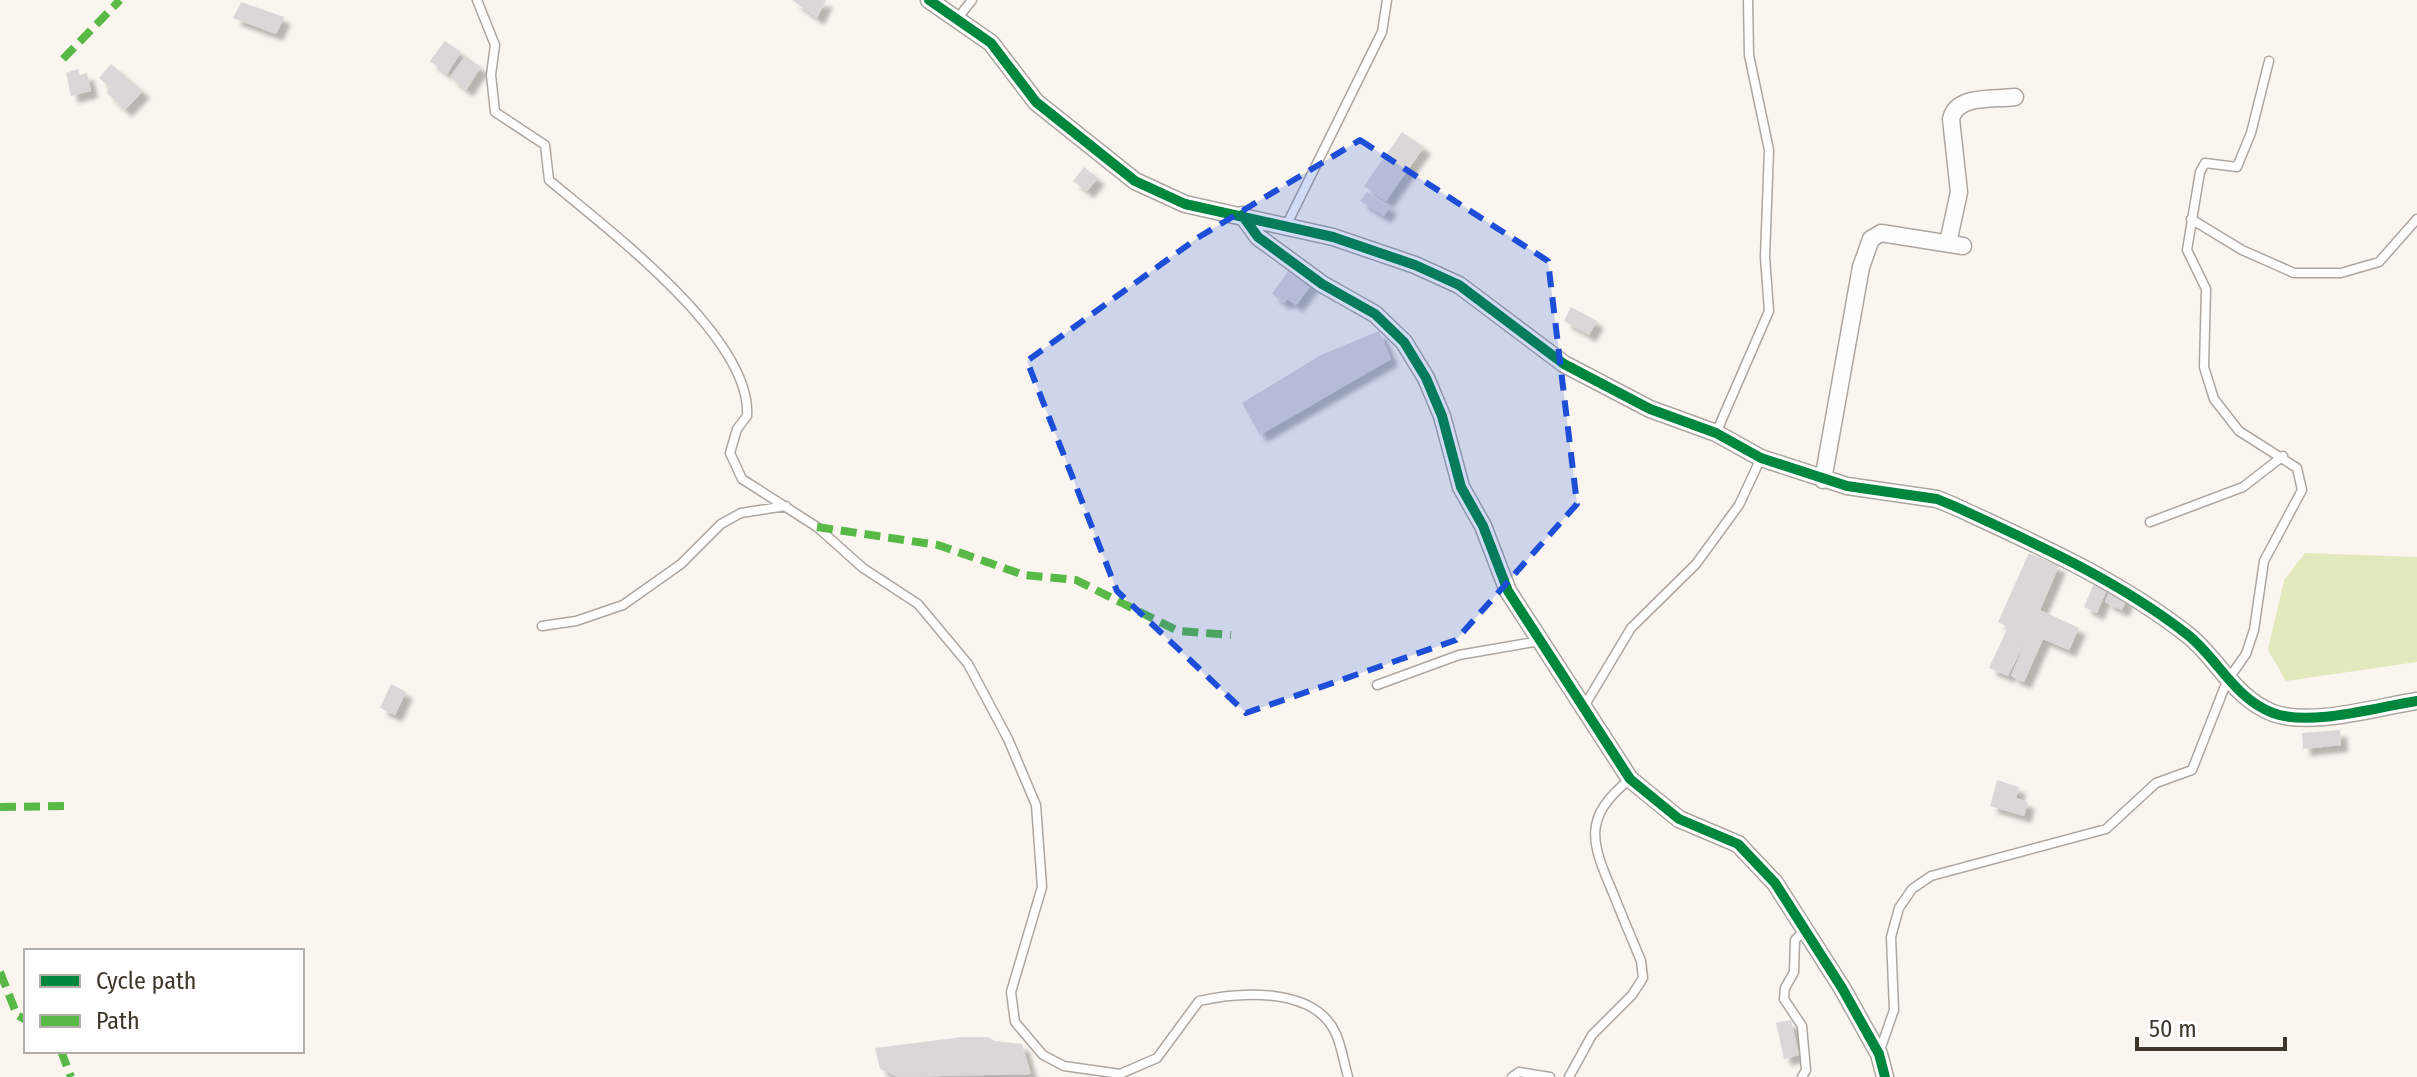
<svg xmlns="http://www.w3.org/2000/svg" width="2417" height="1077" viewBox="0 0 2417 1077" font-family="'Fira Sans Condensed',sans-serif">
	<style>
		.green { fill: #e2e9bc }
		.building { fill: #ddd6d8; filter: url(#shadow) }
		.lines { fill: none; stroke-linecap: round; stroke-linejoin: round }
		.service-casing { stroke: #aea7a0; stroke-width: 11 }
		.minor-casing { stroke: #aea7a0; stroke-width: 19 }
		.service { stroke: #fefefd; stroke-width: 8 }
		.minor { stroke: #fefefd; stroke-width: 16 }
		.quiet { stroke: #58b947; stroke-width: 8; stroke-dasharray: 16 8; stroke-linecap: butt }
		.cycleway-casing { stroke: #fff; stroke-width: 15 }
		.cycleway { stroke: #00873e; stroke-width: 10 }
		.marked { fill: #1d4ed8; fill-opacity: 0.2; stroke: #1d4ed8; stroke-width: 6; stroke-dasharray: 16 10; stroke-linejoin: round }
	</style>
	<defs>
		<filter id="shadow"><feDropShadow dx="7" dy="7" stdDeviation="2" flood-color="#0004"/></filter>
	</defs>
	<rect width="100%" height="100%" fill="#faf5ef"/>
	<!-- green -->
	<path class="green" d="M2305 553 2417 557V662L2286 681 2268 650 2284 580Z"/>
	<!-- building -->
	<path class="building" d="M792 0H826L817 18Z
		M241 2 284 17 276 34 233 18Z
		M445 41 461 52 447 74 430 61Z
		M465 56 481 67 466 90 450 77Z
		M111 64 143 91 125 110 106 92 110 87 99 78Z
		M78 69 80 75 87 73 91 91 71 96 66 73Z
		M1402 132 1424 147 1386 201 1364 186Z
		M1084 167 1098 178 1087 191 1073 181Z
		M1367 192 1390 207 1384 216 1360 201Z
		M1290 268 1312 284 1296 305 1287 299 1284 303 1272 294Z
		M1571 307 1597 321 1589 335 1564 321Z
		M1379 331 1391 359 1260 435 1242 403 1321 355Z
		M2029 553 2059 566 2040 610 2079 628 2069 650 2043 639 2024 682 2011 676 2028 636 2008 676 1989 668 2008 627 1998 622Z
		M2095 581 2108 587 2097 613 2084 607Z
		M2110 590 2127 598 2122 610 2105 602Z
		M391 684 406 692 395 715 380 708Z
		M2340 730 2341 745 2303 749 2302 733Z
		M1997 780 2019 787 2016 798 2028 802 2024 816 1990 806Z
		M1791 1020 1799 1055 1784 1059 1776 1023Z
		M962 1037H988L995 1041 1022 1044 1031 1074 898 1077 880 1069 875 1048Z"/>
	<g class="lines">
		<defs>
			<path id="service" d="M477 0 495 45 491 75 495 112 545 145 549 180C606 228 752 337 747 416L737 429 730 453 742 479 817 527 863 568 918 604 968 664 1008 739 1036 805 1042 887 1011 992 1015 1022 1043 1055 1064 1066 1120 1074 1157 1058 1199 1001C1239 992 1315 986 1336 1034 1342 1048 1344 1063 1348 1077
				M957 19 972 0
				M2191 219 2242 250 2294 273H2341L2379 262 2417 219
				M1286 226 1382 32 1387 0
				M1716 433 1769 311 1765 257 1769 150 1749 55 1748 0
				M2150 522 2243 487 2283 456
				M542 626 576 621 623 605 681 564 721 524 741 513 786 506
				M1377 685 1459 655 1540 641
				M1585 705 1631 628 1696 564 1739 505 1761 458
				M1879 1053 1894 1010 1891 937 1899 908 1912 889 1931 876 2106 829 2156 783 2192 770 2227 681 2246 654 2254 630 2264 561 2302 490 2297 468 2239 431 2214 399 2204 367 2206 289 2187 250 2200 172 2205 163 2237 167 2251 133 2269 61
				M1512 1077 1519 1072 1550 1077
				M1569 1077 1592 1035 1632 995 1643 978 1641 961C1632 939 1622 916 1613 893 1591 842 1582 818 1630 779
				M1802 1077 1806 1070 1802 1026 1784 999 1785 988 1794 972 1795 940 1805 930"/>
			<path id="minor" d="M929 0 991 43 1036 102 1135 181 1185 204 1333 237 1415 265 1459 285 1564 364 1650 409 1716 433 1761 458 1847 486 1937 499 1954 506C2034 543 2118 580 2188 635 2218 659 2234 698 2273 713 2311 727 2377 707 2417 701
				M1242 215 1258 237 1322 284 1375 314 1404 342 1426 378 1442 416 1461 487 1483 526 1508 591 1630 779 1679 819 1738 844 1775 883 1842 988 1879 1054 1885 1077
				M1948 243 1959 192 1951 119C1957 94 1993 100 2015 97
				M1823 480 1861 267 1871 239 1881 233 1963 246"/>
		</defs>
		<!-- service casing -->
		<use href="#service" class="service-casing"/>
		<!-- minor casing -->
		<use href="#minor" class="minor-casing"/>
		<!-- service -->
		<use href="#service" class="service"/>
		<!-- minor -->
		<use href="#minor" class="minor"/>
		<!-- quiet -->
		<path class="quiet" d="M63 59 120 0
			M817 527 938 545 1024 575 1076 580 1178 631 1231 635
			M0 807 67 806
			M0 972 17 1015 26 1020
			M61 1051 71 1077"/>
		<defs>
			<path id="cycleway" d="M929 0 991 43 1036 102 1135 181 1185 204 1333 237 1415 265 1459 285 1564 364 1650 409 1716 433 1761 458 1847 486 1937 499 1954 506C2034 543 2118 580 2188 635 2218 659 2234 698 2273 713 2311 727 2377 707 2417 701
				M1242 215 1258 237 1322 284 1375 314 1404 342 1426 378 1442 416 1461 487 1483 526 1508 591 1630 779 1679 819 1738 844 1775 883 1842 988 1879 1054 1885 1077"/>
		</defs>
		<!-- cycleway casing -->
		<use href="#cycleway" class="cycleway-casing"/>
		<!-- cycleway -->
		<use href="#cycleway" class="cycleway"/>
	</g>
	<!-- marked area -->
	<path class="marked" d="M1360 140 1548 261 1577 504 1456 640 1246 713 1117 591 1027 361 1199 237Z"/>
	<!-- legend -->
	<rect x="24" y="949" width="280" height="104" fill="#ffffff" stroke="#b2afaa" stroke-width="2"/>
	<rect x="40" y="975" width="40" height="12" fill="#00873e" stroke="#b2afaa" stroke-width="2"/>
	<text x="96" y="989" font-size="24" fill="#3e362a">Cycle path</text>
	<rect x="40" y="1015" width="40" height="12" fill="#58b947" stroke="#b2afaa" stroke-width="2"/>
	<text x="96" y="1029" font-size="24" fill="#3e362a">Path</text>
	<!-- scale -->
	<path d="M2137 1037v12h148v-12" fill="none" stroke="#3e362a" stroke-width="4"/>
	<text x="2149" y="1037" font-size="24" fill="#3e362a" stroke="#ffffff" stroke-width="6" paint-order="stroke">50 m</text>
</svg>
